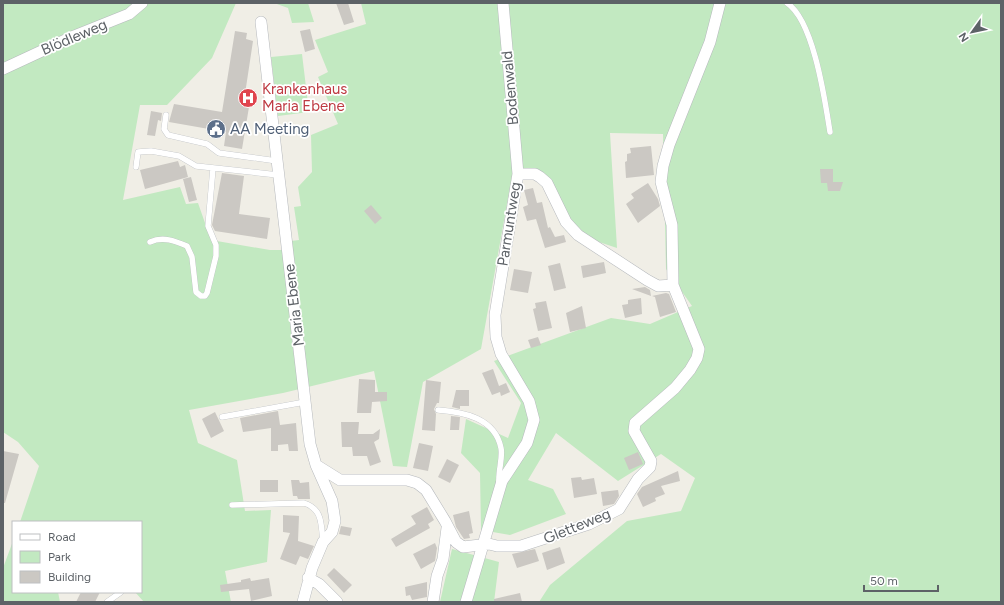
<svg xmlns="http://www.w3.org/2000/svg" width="1004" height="605" viewBox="0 0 1004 605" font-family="Figtree,sans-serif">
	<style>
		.green { fill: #c2e9c1 }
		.building { fill: #cbc8c3 }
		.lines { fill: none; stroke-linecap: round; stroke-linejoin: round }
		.service-casing { stroke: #b6b9bd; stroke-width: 6 }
		.minor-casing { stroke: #b6b9bd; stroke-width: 12 }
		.service { stroke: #fff; stroke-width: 5.5 }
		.minor { stroke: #fff; stroke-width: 11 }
		.labels { text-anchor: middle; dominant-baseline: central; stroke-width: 3.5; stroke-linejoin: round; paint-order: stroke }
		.street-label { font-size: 15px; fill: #5d6267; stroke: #fff }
		.health-label { font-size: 15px; fill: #be3a42; stroke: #fff; text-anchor: start }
		.service-label { font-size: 15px; fill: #4e5e75; stroke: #fff; text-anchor: start }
	</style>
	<rect width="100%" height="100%" fill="#f0eee6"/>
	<!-- green -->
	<path class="green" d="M3 3H236L212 58 167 105H140L123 200 180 187 186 204 198 203 211 240 270 250H291V241L299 240 294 207 301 206 298 187 312 172 311 135 338 124 318 77 328 72 315 40 366 24 361 3H1001V602H539L550 585 627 521 681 511 695 478 661 454 618 481 556 433 528 480 553 489 566 514 510 535 481 530 480 473 461 453 466 419 508 438 521 403 494 361 611 318 650 324 692 306 666 269 663 134 610 133 617 248 566 231 540 181 512 176 481 349 423 382 407 467 393 466 374 371 283 393 189 410 198 443 237 460 245 511 271 510 267 562 225 571 231 602H144L135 592H141V522H20L39 466 18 442 3 432Z
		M274 3H308L314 22 292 23 288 8Z
		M302 54 309 112 278 116 271 57Z
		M13 541V592H58L60 602H3V568Z
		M452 549 499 562 494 602H440Z"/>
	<!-- building -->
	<path class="building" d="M336 3H348L354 22 344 25Z
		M310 29 315 49 305 52 300 31Z
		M235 31 247 33 246 39 253 41 245 94 251 95 242 149 224 146 226 132 169 122 174 104 222 112Z
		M151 111 162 113 161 121 158 120 155 136 147 135Z
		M651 146 654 175 626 178 625 162 627 161V154L631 153 630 148Z
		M178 161 180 167 185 165 188 177 145 189 140 170Z
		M820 169H833V182H843L840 191H828L827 183H821Z
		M222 173 244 176 239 214 270 218 267 239 215 231 212 225Z
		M191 177 197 200 189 202 183 179Z
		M648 183 658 199 660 206 638 223 626 204 634 198 631 194Z
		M533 188 537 203 542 202 548 228 550 227 555 237 564 235 566 242 545 248 536 219 527 221 523 207 528 205 524 190Z
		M371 205 382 218 375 224 364 211Z
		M604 262 606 273 583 278 581 266Z
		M560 263 566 288 554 291 548 266Z
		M514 269 532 272 528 293 510 290Z
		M645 287 650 290 651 296 632 289Z
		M666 293 669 294 676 312 660 317 655 297 652 296Z
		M641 298 642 314 625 318 622 305 628 304V300Z
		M546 301 552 328 538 331 533 309 536 308 535 303Z
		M582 306 586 328 570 332 566 313Z
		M538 337 541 345 531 348 528 340Z
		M493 369 499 386 506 383 510 392 501 396 500 392 492 395 482 373Z
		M359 379 375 380V392H387V401L372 402 371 413H357Z
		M426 380 441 382 439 403H437L434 409 436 414 435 431 422 430Z
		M456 390H469V406H460V409L452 407Z
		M278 411 280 425 296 423 298 451H289L288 444 278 445V451H271V428L243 432 240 418Z
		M215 412 224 431 211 438 202 419Z
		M451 416 460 417 459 430H450Z
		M341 422H359L358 434H373L380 429 379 439 374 442 381 462 370 466 367 456H353L352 447H342Z
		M419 443 433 446 428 471 413 468Z
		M3 451 19 454 5 503H3Z
		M638 452 643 464 629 470 624 458Z
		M447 459 459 465 450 483 438 477Z
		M678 471 680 481 661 486 665 494 655 498 656 501 643 507 637 494 642 487Z
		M581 477 582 480 594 478 597 494 574 498 571 478Z
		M260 480H278V492H260Z
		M291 480H299L300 483 309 482 310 499H298L297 496H293Z
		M618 490 619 496 614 504 603 506 601 492Z
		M427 507 434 520 428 524 430 528 396 547 391 539 416 524 411 516Z
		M469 511 473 533 469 534 470 538 464 539 456 527 453 515Z
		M283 515 299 516 298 541 314 546 308 559 300 556 296 565 280 559 290 533 283 532Z
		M341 526 352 528 350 536 339 534Z
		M435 543 437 548 435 561 421 569 413 554Z
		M560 547 565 563 547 570 542 553Z
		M535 549 539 561 517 568 512 554Z
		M334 568 352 585 344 593 327 575Z
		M250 578 251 581 269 578 272 596 251 601 249 589 221 592 220 585 241 582V580Z
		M427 582V597L412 600 410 595 406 596 405 587Z
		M81 592H100L95 602H76Z
		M520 593 522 602H494V599Z"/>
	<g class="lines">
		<defs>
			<path id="service" d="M787 3C814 21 825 101 830 132
				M166 115 164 129 168 135 207 144 219 153 277 161
				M136 167 138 152 151 151 179 156 196 166 278 175
				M150 242C163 236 175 241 187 246L192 257 196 292 201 296H205L207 293 216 256V245L208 226 213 168
				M438 410C464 412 495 418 501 448 503 458 498 471 499 482
				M222 417 305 402
				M232 505 304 503C323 509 321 525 323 542
				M107 602 121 592"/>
			<path id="minor" d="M261 22 310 444 316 465 332 501 335 521 332 532 323 542 312 568 303 602
				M3 69 74 36 129 14 142 3
				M518 174H535L540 177 547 183 566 222 578 235 647 280 658 286 673 285
				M316 465 340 480H407L417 483 426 490 445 521 456 542 463 547 489 544 497 546H521L589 524 619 509 638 479 650 467 651 461 634 431 635 423 675 388 690 370 697 358 699 349 673 285 672 225 661 182 663 166 669 145 710 42 720 3
				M308 578 319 584 337 602
				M433 602 437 576 443 559 447 528
				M466 602 502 481 527 443 534 420 529 401 501 354 496 337 495 315 518 174 503 3"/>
		</defs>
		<!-- service casing -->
		<use href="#service" class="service-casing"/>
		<!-- minor casing -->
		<use href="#minor" class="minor-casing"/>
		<!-- service -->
		<use href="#service" class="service"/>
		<!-- minor -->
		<use href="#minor" class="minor"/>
	</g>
	<!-- icons -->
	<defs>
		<symbol id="hospital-disc" viewBox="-11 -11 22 22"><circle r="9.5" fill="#e0444e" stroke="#fff"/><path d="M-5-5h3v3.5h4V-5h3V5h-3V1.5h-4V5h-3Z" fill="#fff"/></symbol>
		<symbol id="civic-disc" viewBox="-11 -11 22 22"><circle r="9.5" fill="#5c6f8a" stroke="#fff"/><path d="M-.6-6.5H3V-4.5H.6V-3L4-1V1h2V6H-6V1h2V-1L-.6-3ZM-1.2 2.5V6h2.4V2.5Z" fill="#fff"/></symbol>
	</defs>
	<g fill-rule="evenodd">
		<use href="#hospital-disc" x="237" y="87" width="22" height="22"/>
		<use href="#civic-disc" x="205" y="118" width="22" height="22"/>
	</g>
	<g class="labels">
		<!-- street labels -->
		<g class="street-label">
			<text transform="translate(74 37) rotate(-23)">Blödleweg</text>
			<text transform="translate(510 88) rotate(-95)">Bodenwald</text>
			<text transform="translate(509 224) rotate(-81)">Parmuntweg</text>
			<text transform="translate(294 305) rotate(-97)">Maria Ebene</text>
			<text transform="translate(577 526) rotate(-22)">Gletteweg</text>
		</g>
		<!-- health labels -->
		<g class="health-label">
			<text x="262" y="89">Krankenhaus<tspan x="262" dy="17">Maria Ebene</tspan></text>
		</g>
		<!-- service labels -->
		<g class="service-label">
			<text x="230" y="129">AA Meeting</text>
		</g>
	</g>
	<!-- border -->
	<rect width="1004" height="605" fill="none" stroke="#5d6267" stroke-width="8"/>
	<!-- legend -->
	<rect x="12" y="521" width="130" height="72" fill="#ffffff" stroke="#bec0c2"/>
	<rect x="20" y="534" width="20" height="6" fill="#ffffff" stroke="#bec0c2"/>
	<text x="48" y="541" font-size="12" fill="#5d6267">Road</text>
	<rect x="20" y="551" width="20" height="12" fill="#c2e9c1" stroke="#bec0c2"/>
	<text x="48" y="561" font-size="12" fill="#5d6267">Park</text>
	<rect x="20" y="571" width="20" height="12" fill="#cbc8c3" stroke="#bec0c2"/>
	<text x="48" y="581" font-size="12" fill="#5d6267">Building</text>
	<!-- north arrow -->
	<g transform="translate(972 32) rotate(237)" stroke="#ffffff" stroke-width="3" paint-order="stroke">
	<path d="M0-3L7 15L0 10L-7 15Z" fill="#5d6267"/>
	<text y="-6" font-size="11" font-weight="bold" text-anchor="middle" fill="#5d6267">N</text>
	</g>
	<!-- scale -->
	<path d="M864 585v6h74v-6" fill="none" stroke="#5d6267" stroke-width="2"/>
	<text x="870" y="585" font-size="12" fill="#5d6267" stroke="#ffffff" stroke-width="3" paint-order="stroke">50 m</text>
</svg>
